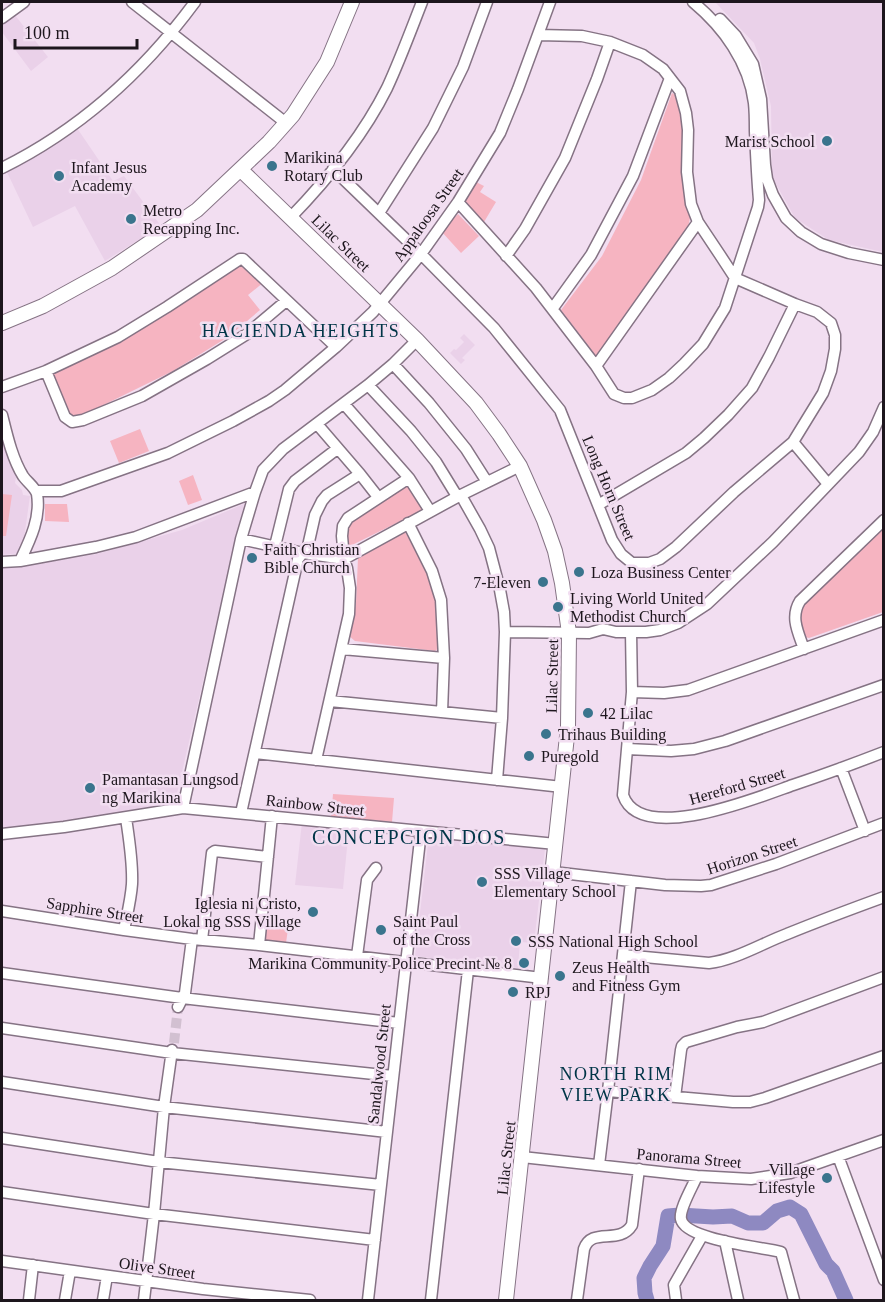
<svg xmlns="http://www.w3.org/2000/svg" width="885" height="1302" viewBox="0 0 885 1302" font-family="'Times New Roman',serif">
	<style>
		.built { fill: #ead1e9 }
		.green { fill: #f6b4c1 }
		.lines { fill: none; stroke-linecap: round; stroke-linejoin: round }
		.river { stroke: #8e89c1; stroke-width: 15 }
		.minor-tunnel { stroke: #d2c0d1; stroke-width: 10; stroke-dasharray: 10 5; stroke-linecap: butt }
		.minor-casing { stroke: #857384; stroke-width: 13 }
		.major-casing { stroke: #857384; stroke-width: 16 }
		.minor { stroke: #fff; stroke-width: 10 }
		.major { stroke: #fff; stroke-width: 14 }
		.poi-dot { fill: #3a748d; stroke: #f2def1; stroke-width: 2 }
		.labels { text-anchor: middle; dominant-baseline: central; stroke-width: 5; stroke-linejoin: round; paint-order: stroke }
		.poi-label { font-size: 16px; fill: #1d161d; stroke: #f2def1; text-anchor: start }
		.street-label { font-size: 16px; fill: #1d161d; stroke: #f2def1 }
		.neighbourhood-label { font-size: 18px; letter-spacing: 1.5px; fill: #003547; stroke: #f2def1 }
		.quarter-label { font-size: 20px; letter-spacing: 1.5px; fill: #003547; stroke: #f2def1 }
	</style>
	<rect width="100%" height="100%" fill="#f2def1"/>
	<!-- built -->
	<path class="built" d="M715 2H883V252L829 240 795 218 772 177 771 106 760 59 754 43Z
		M14 14 48 57 31 71 2 32V23Z
		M77 128 113 181 124 176 161 226 105 261 75 206 33 227 6 170Z
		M464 334 475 345 462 358 465 360 461 364 450 353 454 349 456 350 464 342 460 338Z
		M3 435 16 477 15 483 22 490 23 495 30 496 22 553 2 555V436Z
		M244 504 176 798 160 807 117 816 32 826 2 827V568L19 567 97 554 182 530Z
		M302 822 349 827 343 889 295 885Z
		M429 835 545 849 534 943 520 942 518 968 415 956Z"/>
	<!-- green -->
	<path class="green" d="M672 93 677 96 683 131 682 177 691 214 688 227 603 355 596 356 561 310 602 256 641 180Z
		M476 182 484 186 480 192 496 202 484 222 464 202Z
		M458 214 479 236 461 253 441 231Z
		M240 262 264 282 248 295 260 310 228 337 173 371 79 417H71L67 411 51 373 123 338 183 303Z
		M140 429 149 451 119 463 110 441Z
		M193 475 202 500 188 505 179 481Z
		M408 482 422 504 421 511 348 547 347 536 349 523Z
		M2 494 12 495 6 536H2Z
		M45 504H67L69 522 45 521Z
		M883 525V612L809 638 805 637C800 620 798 615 805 598Z
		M405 532 430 573 438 601 440 647 435 651 355 641 349 636 356 603 358 558Z
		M333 794 394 798 392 822 331 817Z
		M266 926 288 929 286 943 264 940Z"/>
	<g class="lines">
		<!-- river -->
		<path class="river" d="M647 1300 645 1293 644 1278 650 1266 663 1246 668 1216 680 1215 713 1217 732 1216 748 1223H763L777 1211 790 1207 801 1214 826 1264 833 1271 846 1300"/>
		<!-- minor-tunnel -->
		<path class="minor-tunnel" d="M174 1043 178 1007"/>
		<defs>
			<path id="minor" d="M132 2 286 123
				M2 18 24 2
				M720 19 736 36 753 64 761 99 765 165 767 179 773 195 786 218 801 232 821 244 849 253 884 260
				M2 168C79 130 144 71 195 2
				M333 169 421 254 494 328 560 410 612 540 621 554 632 563H649L660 559 676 547 734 492 793 442 823 393 831 371 835 349V335L831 323 817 312 795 304 735 278 720 255 698 222 691 204 687 172 688 130 686 113 680 91 663 69 643 55 610 42 582 36 538 35
				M458 202 536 288 596 366 614 394 624 398H632L652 390 669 378 684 364 703 344 725 308 758 207 759 200C757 177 756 154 755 131 755 121 755 112 754 103 749 62 723 27 693 2
				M379 213 433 128 463 67 487 2
				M290 218C326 181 364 134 387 88 400 60 411 30 422 2
				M506 256 525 229 565 158 597 79 610 42
				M553 308 591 255 633 176 670 78
				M393 364 429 403 466 449 487 482
				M596 366 698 222
				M46 371 65 417 72 422 83 420 142 396 207 359 247 334 286 301
				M368 385 411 431 436 462 455 493 463 499 480 529 489 548 500 590 504 612 505 632 502 718 497 780
				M2 387 46 371 118 337 167 307 240 259H243L336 347
				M344 404 409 478 430 511
				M2 415C7 435 12 458 23 476 27 482 35 487 37 494 41 518 30 540 20 561
				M317 424 360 474 378 497
				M793 442 828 484
				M36 491H61L168 453 233 421 269 401 285 390 336 347 373 312 421 254 458 202 500 133 518 89 550 2
				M598 505 686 453 704 438 728 415 752 388 769 357 795 304
				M408 523 432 571 441 600 444 658 442 712
				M241 539 303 553 344 559 459 496 520 466
				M275 546 289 489 295 481 337 449
				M2 562 20 561 96 547 136 537 255 492
				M505 632 589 633 603 629 616 632H646L660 630 678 623 707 604 773 542 859 452 873 432 884 407
				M631 632 632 692 623 795C640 846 759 797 793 785 823 775 853 764 884 752
				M342 649 444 658
				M804 649C798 632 790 617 800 601L884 520
				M632 692 664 693 688 690 884 620
				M330 701 502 718
				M627 749 671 751 694 749 725 741 884 685
				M255 753 562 787
				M316 760 349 614 350 588 347 568 344 559 342 536 343 526 348 518 409 478
				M841 768 865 831
				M183 808 241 539 255 492 263 470 283 449 368 385 393 364 417 340
				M241 813 298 559 308 546 315 515 322 501 327 495 360 474
				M2 834 64 827 183 808 556 844
				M553 872 665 885 701 886 711 885 776 864 884 823
				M2 911 124 930 192 939 259 945 542 978
				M124 930C127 915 131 899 132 884 133 862 129 839 126 818
				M202 940 212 853 215 851 268 857
				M259 945 272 816
				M623 955 709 963C735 960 763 943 787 934 819 921 851 909 884 897
				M357 956 367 880 376 868
				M2 973 182 998 399 1023
				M178 1007 185 993 192 939
				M2 1028 172 1053 393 1076
				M2 1082 164 1107 387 1132
				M608 1091 733 1102H750L765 1098 884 1056
				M675 1097 681 1050 682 1046 686 1042 737 1027 763 1022 884 977
				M2 1138 159 1162 381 1185
				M838 1156 884 1280
				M522 1157 697 1176 751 1179 790 1173 884 1140
				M599 1165 608 1091 631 881
				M697 1176C693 1186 679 1209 681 1219 685 1240 762 1247 781 1252L794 1300
				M2 1192 154 1214 375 1240
				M725 1241 738 1300
				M2 1261 203 1289 310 1300
				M29 1300 33 1265
				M65 1300 70 1271
				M103 1300 107 1276
				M144 1300 154 1214 164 1107 172 1050
				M368 1300 421 831
				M431 1300 468 970
				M577 1300 584 1249C592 1226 619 1246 632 1225L639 1169
				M676 1300 674 1285 702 1236"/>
			<path id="major" d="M241 170 417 340 476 403 499 434 520 466 544 520 555 551 562 583 569 633 568 727 506 1300
				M2 323 43 306 112 268 197 210 269 142 293 115 327 62 352 2"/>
		</defs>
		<!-- minor casing -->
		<use href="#minor" class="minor-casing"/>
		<!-- major casing -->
		<use href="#major" class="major-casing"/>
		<!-- minor -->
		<use href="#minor" class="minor"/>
		<!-- major -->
		<use href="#major" class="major"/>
	</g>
	<!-- markers -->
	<g class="poi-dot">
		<circle cx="827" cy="141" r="6"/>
		<circle cx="272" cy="166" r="6"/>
		<circle cx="59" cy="176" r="6"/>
		<circle cx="131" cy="219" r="6"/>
		<circle cx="252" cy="558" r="6"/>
		<circle cx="579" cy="572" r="6"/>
		<circle cx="543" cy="582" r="6"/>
		<circle cx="558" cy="607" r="6"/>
		<circle cx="588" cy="713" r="6"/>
		<circle cx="546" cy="734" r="6"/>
		<circle cx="529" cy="756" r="6"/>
		<circle cx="90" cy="788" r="6"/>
		<circle cx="482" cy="882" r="6"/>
		<circle cx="313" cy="912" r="6"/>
		<circle cx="381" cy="930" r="6"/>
		<circle cx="516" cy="941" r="6"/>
		<circle cx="524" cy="963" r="6"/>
		<circle cx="560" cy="976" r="6"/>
		<circle cx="513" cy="992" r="6"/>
		<circle cx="827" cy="1178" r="6"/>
	</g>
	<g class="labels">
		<!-- poi labels -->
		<g class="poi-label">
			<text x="815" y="141" text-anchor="end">Marist School</text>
			<text x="284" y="157">Marikina<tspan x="284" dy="18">Rotary Club</tspan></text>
			<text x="71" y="167">Infant Jesus<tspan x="71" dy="18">Academy</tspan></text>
			<text x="143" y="210">Metro<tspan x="143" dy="18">Recapping Inc.</tspan></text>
			<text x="264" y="549">Faith Christian<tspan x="264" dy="18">Bible Church</tspan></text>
			<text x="591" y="572">Loza Business Center</text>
			<text x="531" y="582" text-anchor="end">7-Eleven</text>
			<text x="570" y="598">Living World United<tspan x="570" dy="18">Methodist Church</tspan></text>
			<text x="600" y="713">42 Lilac</text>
			<text x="558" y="734">Trihaus Building</text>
			<text x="541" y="756">Puregold</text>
			<text x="102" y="779">Pamantasan Lungsod<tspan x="102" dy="18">ng Marikina</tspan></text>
			<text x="494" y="873">SSS Village<tspan x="494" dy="18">Elementary School</tspan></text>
			<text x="301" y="903" text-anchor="end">Iglesia ni Cristo,<tspan x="301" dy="18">Lokal ng SSS Village</tspan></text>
			<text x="393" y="921">Saint Paul<tspan x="393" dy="18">of the Cross</tspan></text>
			<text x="528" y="941">SSS National High School</text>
			<text x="512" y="963" text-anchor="end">Marikina Community Police Precint № 8</text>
			<text x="572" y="967">Zeus Health<tspan x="572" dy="18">and Fitness Gym</tspan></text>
			<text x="525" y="992">RPJ</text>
			<text x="815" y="1169" text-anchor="end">Village<tspan x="815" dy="18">Lifestyle</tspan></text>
		</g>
		<!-- street labels -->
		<g class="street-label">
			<text transform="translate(428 215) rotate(-55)">Appaloosa Street</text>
			<text transform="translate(341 243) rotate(44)">Lilac Street</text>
			<text transform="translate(609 488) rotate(67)">Long Horn Street</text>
			<text transform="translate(552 676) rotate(-89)">Lilac Street</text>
			<text transform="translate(737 786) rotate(-16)">Hereford Street</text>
			<text transform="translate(315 805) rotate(6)">Rainbow Street</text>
			<text transform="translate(752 855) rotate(-18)">Horizon Street</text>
			<text transform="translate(95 910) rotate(9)">Sapphire Street</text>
			<text transform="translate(379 1064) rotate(-84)">Sandalwood Street</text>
			<text transform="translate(506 1158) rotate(-84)">Lilac Street</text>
			<text transform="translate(689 1158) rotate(5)">Panorama Street</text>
			<text transform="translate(157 1268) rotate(8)">Olive Street</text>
		</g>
		<!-- neighbourhood labels -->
		<g class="neighbourhood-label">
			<text x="301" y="331">HACIENDA HEIGHTS</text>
			<text x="616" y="1074">NORTH RIM<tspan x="616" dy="21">VIEW PARK</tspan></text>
		</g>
		<!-- quarter labels -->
		<g class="quarter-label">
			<text x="409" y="837">CONCEPCION DOS</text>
		</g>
	</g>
	<!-- border -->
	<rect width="885" height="1302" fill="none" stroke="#1d161d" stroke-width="6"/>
	<!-- scale -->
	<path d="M15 39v9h122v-9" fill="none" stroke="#1d161d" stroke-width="3"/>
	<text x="24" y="39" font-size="18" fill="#1d161d" stroke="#f2def1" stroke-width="4.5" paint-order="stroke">100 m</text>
</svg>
